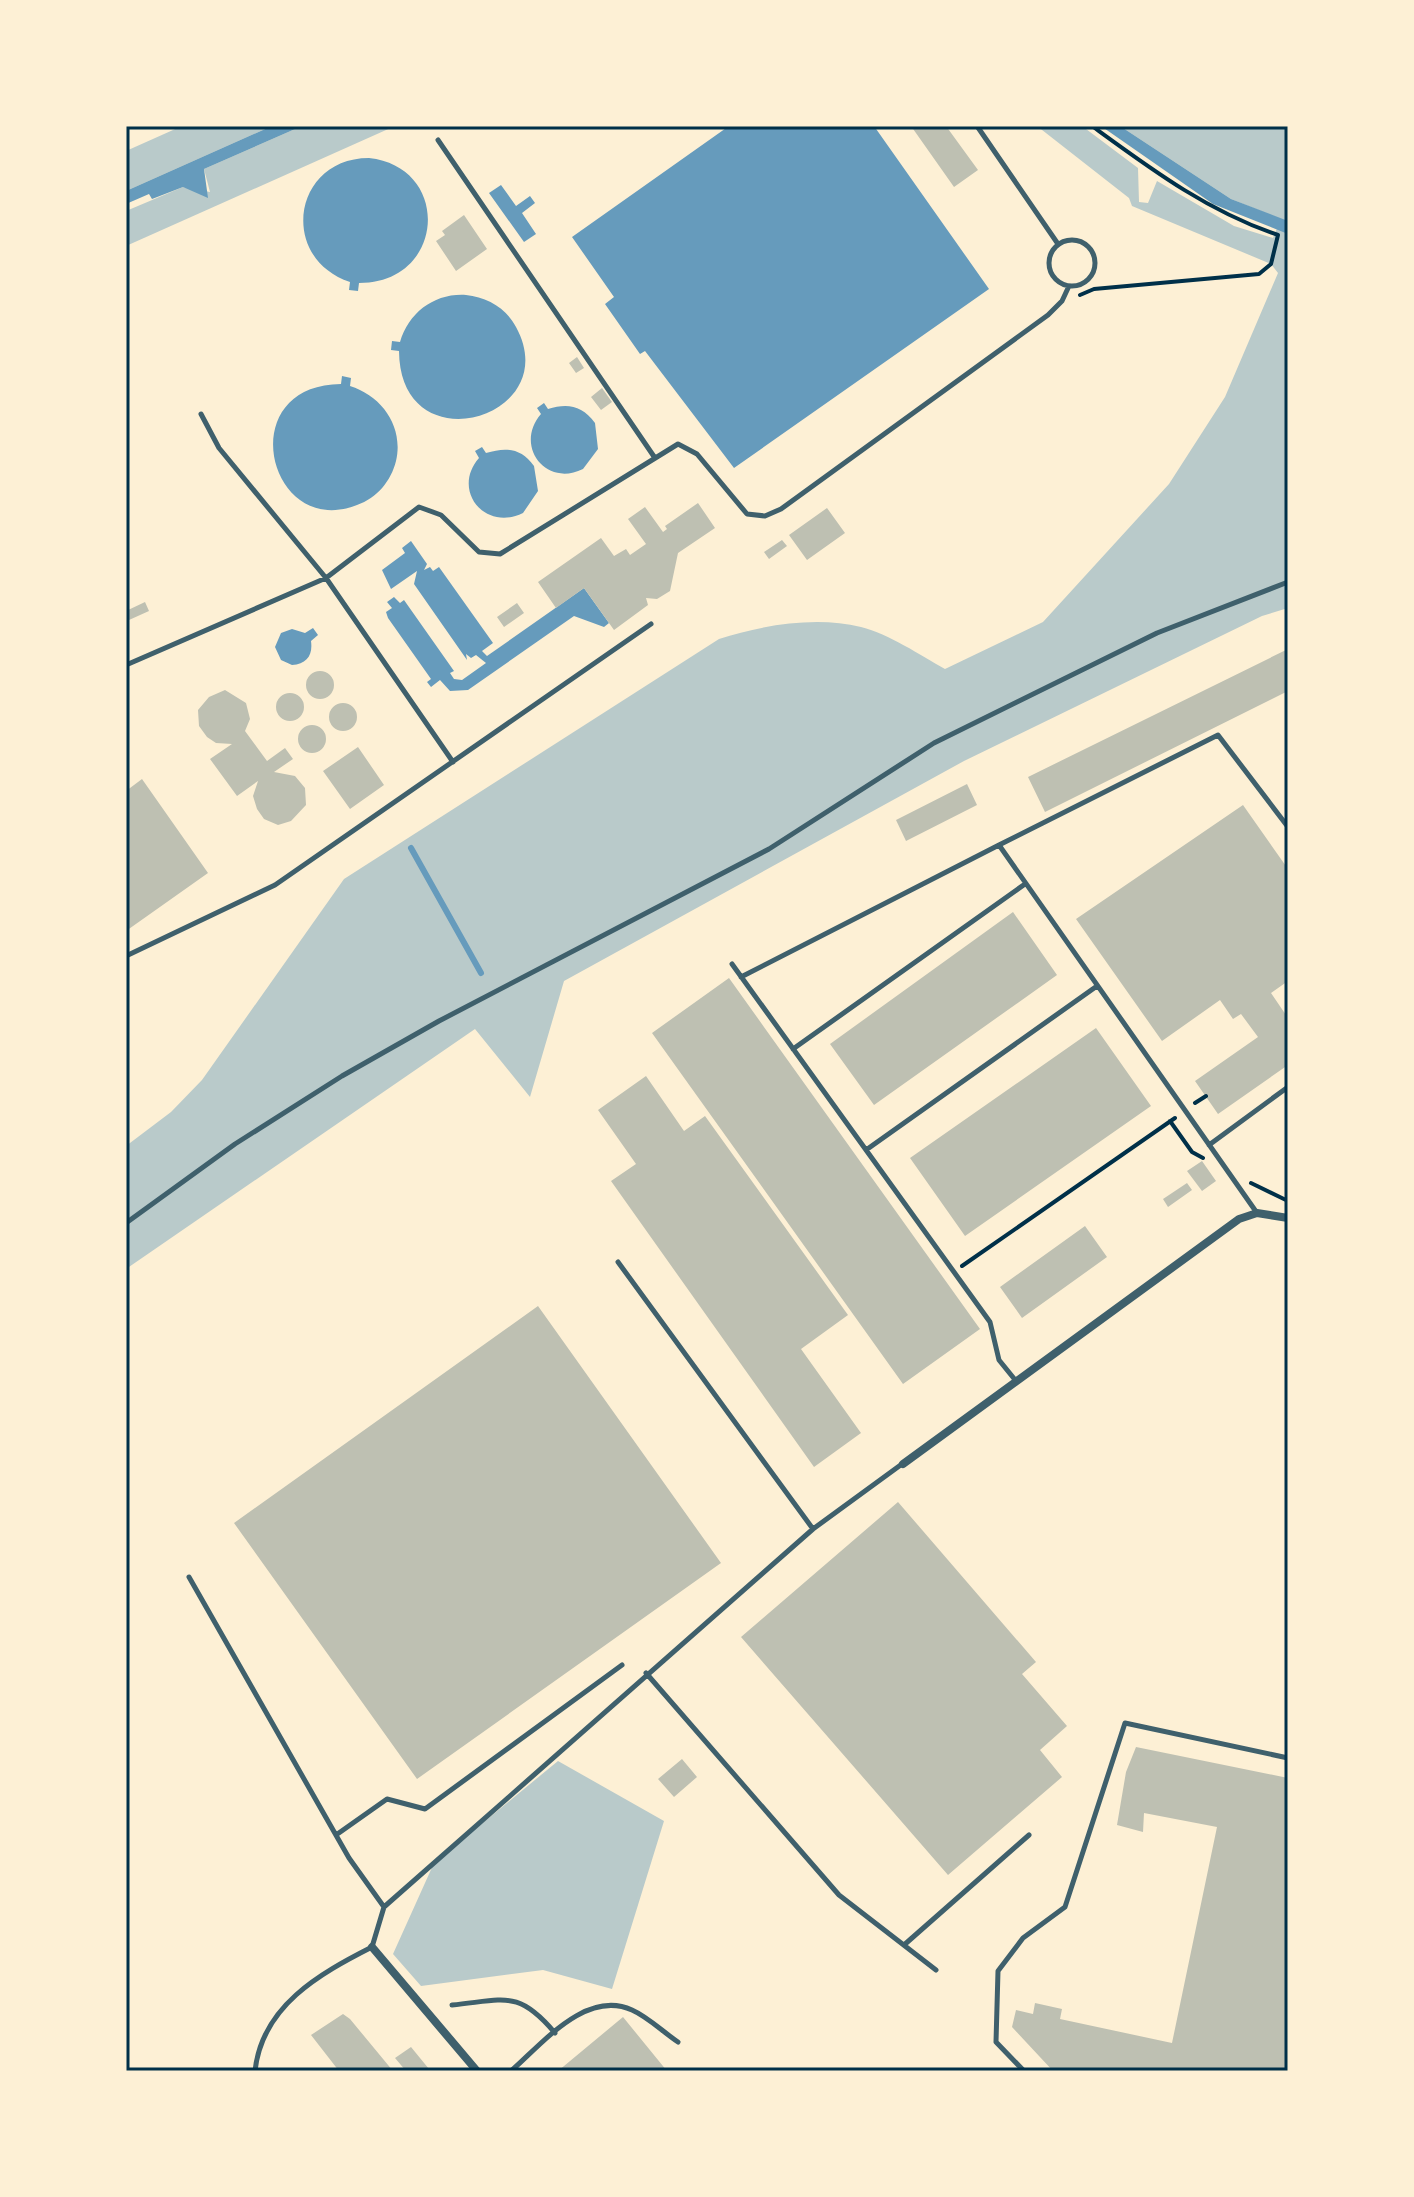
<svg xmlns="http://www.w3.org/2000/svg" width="1414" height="2197" viewBox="0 0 1414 2197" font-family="'PT Sans Narrow',sans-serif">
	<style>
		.green { fill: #b9caca }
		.water { fill: #669bbc }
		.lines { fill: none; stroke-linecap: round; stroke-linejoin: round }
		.stream { stroke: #669bbc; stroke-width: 6 }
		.building { fill: #bec0b2 }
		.path { stroke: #003049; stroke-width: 4 }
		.service { stroke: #3f606c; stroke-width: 5 }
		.minor { stroke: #3f606c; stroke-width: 8 }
		.neatline { fill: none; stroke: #003049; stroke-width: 3 }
	</style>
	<rect width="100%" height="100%" fill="#fdf0d5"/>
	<!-- green -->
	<path class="green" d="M182 126H272L126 191V151Z
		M302 126H395L126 246V211L183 187 210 192 204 169Z
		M1037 126H1082L1138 168 1139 202 1148 203 1157 181 1234 226 1273 238 1281 219 1231 199 1120 126H1288V608L1262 616 964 761 564 981 530 1097 475 1029 126 1269V1146L171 1112 202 1080 344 879 719 639C762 625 816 616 861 627 889 634 920 655 945 669L1043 622 1169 484 1225 397 1278 273 1271 264 1132 206 1129 198Z
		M558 1761 664 1821 612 1989 543 1970 421 1986 393 1954 434 1863Z"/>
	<!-- water -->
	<path class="water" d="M272 126H302L204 169 208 198 183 187 152 199 149 194 126 204V191Z
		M729 126H874L989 289 734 468 645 351 640 354 605 304 614 297 572 237Z
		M1101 126H1120L1231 199 1288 221V234L1213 204Z
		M369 158C452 167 446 283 359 283L358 291 349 290 350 282C278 258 293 158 369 158Z
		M501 185 516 206 530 196 535 203 522 213 536 234 524 242 489 193Z
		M466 295C487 297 506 308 516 327 566 418 400 467 399 351L391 350 392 341 400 342C409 312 435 293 466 295Z
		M342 376 351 378 350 386C382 396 404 427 396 461 391 481 377 498 357 505 268 540 231 385 341 384Z
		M544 403 548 409C567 403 582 405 595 423L598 449 583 469C545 488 514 445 541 414L537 408Z
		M482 447 486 453C506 447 521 448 534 466L538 491 523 513C485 532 451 490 479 458L475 451Z
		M411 541 427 564 424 570 430 567 433 571 439 567 493 643 482 651 487 656 584 588 609 623 604 627 574 616 468 690 450 691 440 680 431 687 427 682 431 679 388 618 386 612 392 608 387 602 394 597 400 603 404 600 454 671 450 673 454 679 462 680 486 663 476 655 471 658 466 654 467 660 414 584 417 571 391 589 382 570 405 553 402 548Z
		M313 628 318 635 311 641C313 655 307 664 292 665L281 660 275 647 281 633 292 629 305 633Z"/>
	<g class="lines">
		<!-- stream -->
		<path class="stream" d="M411 848 481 973"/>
	</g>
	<!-- building -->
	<path class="building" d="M911 126H946L978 170 954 187Z
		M464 215 487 249 456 271 436 241 445 235 442 231Z
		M577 357 584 368 576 373 569 363Z
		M602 388 612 402 601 410 591 397Z
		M698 503 715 528 678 553 670 591 657 599 646 598 648 605 614 630 584 588 556 608 538 582 601 538 614 556 626 549 630 555 646 544 628 519 645 507 663 532 667 529 665 526Z
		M827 508 845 533 807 560 789 535Z
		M782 540 787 546 769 559 764 552Z
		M145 602 149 611 129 620 126 611Z
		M517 603 524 613 504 627 497 617Z
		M1288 649V691L1045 812 1028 777Z
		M306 685a14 14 0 1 1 28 0a14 14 0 1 1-28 0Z
		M225 690 246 703 250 719 245 731 267 761 285 748 293 759 274 772 295 776 305 788 306 805 291 821 278 825 264 819 257 809 253 796 258 781 237 796 210 759 232 744 216 743 207 737 199 726 198 710 209 697Z
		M276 707a14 14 0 1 1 28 0a14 14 0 1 1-28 0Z
		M329 717a14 14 0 1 1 28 0a14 14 0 1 1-28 0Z
		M298 739a14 14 0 1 1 28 0a14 14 0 1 1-28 0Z
		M358 747 384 785 350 809 323 771Z
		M142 779 208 873 126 931V791Z
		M967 784 977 805 906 841 896 820Z
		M1243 805 1288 869V981L1271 993 1288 1018V1065L1218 1114 1195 1081 1258 1037 1241 1014 1233 1019 1220 1000 1162 1041 1076 919Z
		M1013 912 1057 975 874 1105 830 1044Z
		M729 978 980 1329 903 1384 652 1033Z
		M1096 1028 1151 1106 965 1236 910 1158Z
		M646 1076 684 1131 705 1116 848 1315 801 1349 861 1433 814 1467 611 1181 636 1164 598 1110Z
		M1202 1161 1216 1181 1202 1191 1187 1171Z
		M1187 1183 1192 1190 1168 1207 1163 1199Z
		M1085 1226 1107 1257 1022 1318 1000 1287Z
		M538 1306 721 1563 417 1779 234 1523Z
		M898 1502 1036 1662 1022 1674 1067 1726 1040 1750 1062 1777 948 1875 741 1637Z
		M1136 1747 1288 1778V2071H1053L1012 2027 1016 2010 1033 2014 1035 2003 1062 2009 1060 2019 1172 2043 1217 1827 1144 1813 1143 1832 1117 1825 1126 1772Z
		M682 1759 697 1777 674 1797 658 1779Z
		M343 2014 350 2019 393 2071H339L311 2035Z
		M623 2017 667 2071H558Z
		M411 2047 429 2069 406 2071 395 2058Z"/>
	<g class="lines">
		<!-- path -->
		<path class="path" d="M1080 295 1094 289 1259 274 1271 264 1278 235C1207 211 1151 169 1092 126
			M1195 1103 1206 1096
			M1170 1121 1192 1152 1203 1158
			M1251 1183 1288 1201
			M962 1266 1175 1118"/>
		<!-- service -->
		<path class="service" d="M977 126 1058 244
			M438 140 655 458
			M1049 263a23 23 0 1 1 46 0a23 23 0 1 1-46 0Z
			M201 414 219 448 326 578 453 762
			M126 665 326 578 419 507 441 515 479 552 500 554 678 444 697 454 747 514 765 516 781 509 1048 315 1062 301 1069 286
			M126 956 275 885 651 624
			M732 964 990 1322 999 1360 1016 1381
			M741 977 999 845
			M793 1049 1025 884
			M1209 1145 1288 1087
			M866 1150 1097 986
			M1257 1213 999 845 1218 735 1288 827
			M126 1223 235 1144 342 1076 439 1021 769 849 934 743 1157 633 1288 582
			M618 1262 813 1529
			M189 1577 349 1858 384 1907
			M646 1673 839 1895 936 1970
			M336 1835 387 1799 425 1809 622 1665
			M904 1945 1029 1835
			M452 2005C505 2000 518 1989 555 2033
			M255 2071C262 2006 319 1974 372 1947L384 1907 813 1529 902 1464
			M511 2071C542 2044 586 1989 632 2010 648 2017 663 2032 678 2042
			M1024 2071 996 2042 998 1971 1023 1938 1065 1907 1125 1723 1288 1758"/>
		<!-- minor -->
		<path class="minor" d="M903 1464 1239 1219 1257 1213 1288 1218
			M372 1947 477 2071"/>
	</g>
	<!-- border -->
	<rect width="1414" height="2197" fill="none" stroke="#fdf0d5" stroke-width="256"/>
	<rect x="128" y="128" width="1158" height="1941" class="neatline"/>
</svg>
